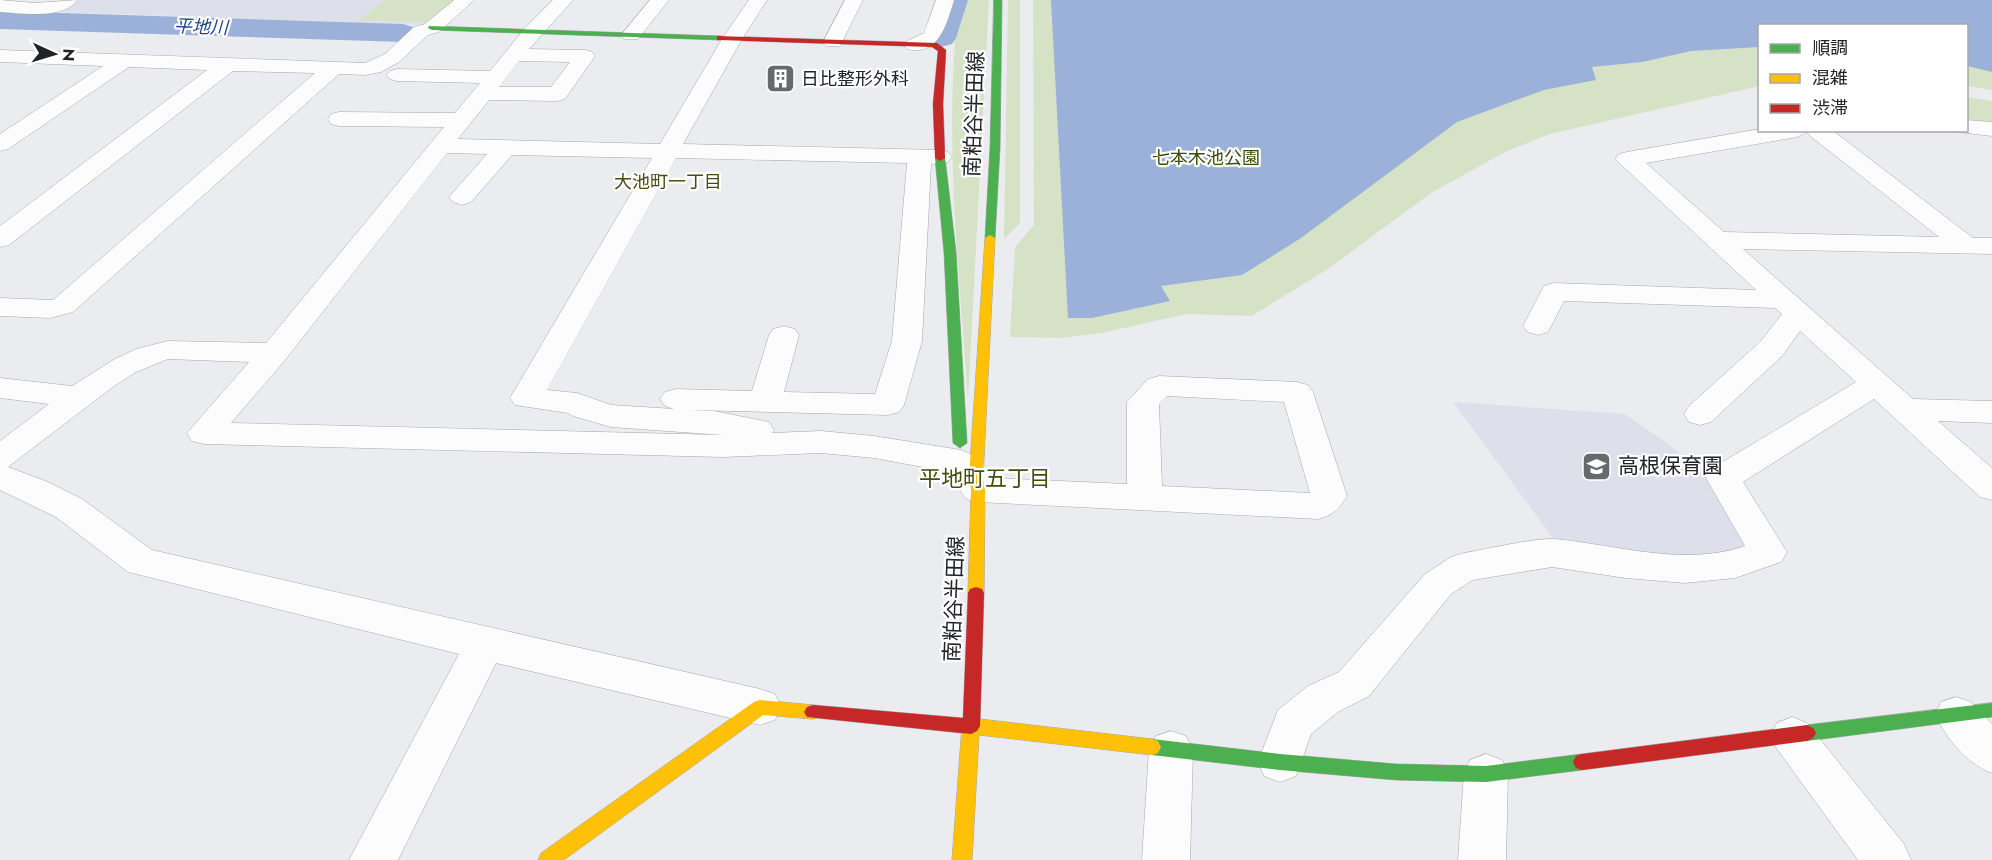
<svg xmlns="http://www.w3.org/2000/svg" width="1992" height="860" viewBox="0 0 1992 860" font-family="Jost,'Noto Sans JP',sans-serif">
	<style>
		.built { fill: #dde0ea }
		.green { fill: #d6e2c6 }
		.water { fill: #9bb1d9 }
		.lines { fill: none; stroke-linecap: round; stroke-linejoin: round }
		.river { fill: #9bb1d9; fill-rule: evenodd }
		.street-casing { stroke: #a7a7aa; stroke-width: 1 }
		.fast-casing { stroke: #a7a7aa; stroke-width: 1 }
		.slow-casing { stroke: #a7a7aa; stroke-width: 1 }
		.jam-casing { stroke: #a7a7aa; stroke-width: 1 }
		.street { fill: #fcfcfd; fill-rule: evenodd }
		.fast { fill: #4caf50; fill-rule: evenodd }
		.slow { fill: #ffc107; fill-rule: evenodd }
		.jam { fill: #c62828; fill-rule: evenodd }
		.labels { text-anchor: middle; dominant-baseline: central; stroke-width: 4.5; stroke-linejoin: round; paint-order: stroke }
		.far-water-label { font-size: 18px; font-style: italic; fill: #214588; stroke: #fff }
		.far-poi-label { font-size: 18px; fill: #222326; stroke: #fff; text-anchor: start }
		.far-park-label { font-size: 18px; fill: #394d03; stroke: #fff }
		.far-neighbourhood-label { font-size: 18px; fill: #474c11; stroke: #fff }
		.street-label { font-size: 21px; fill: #222326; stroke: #fff }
		.poi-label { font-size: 21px; fill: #222326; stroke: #fff; text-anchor: start }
		.neighbourhood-label { font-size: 22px; fill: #474c11; stroke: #fff }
	</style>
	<rect width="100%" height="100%" fill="#ebecf0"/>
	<!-- built -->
	<path class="built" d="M79 0H458L431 23 424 25 56 12Z
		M1453 402 1625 414 1664 441 1726 491 1759 547 1747 554 1714 552 1705 558 1604 551 1552 537Z"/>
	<!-- green -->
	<path class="green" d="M385 0H454L427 22 359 20Z
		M959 0H989L968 400C960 281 946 162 955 43L946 38Z
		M1008 0H1020V223L1004 239Z
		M1033 0H1992V90L1967 86 1966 26H1760L1759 86 1550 134 1507 151 1431 193 1328 269 1252 316 1187 314 1101 333 1060 338 1010 337 1015 247 1034 225Z
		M1967 97 1992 101V124L1967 123Z"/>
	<!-- water -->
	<path class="water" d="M1051 0H1992V72L1967 66 1966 26H1760L1759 47 1691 51 1642 62 1592 67 1596 80 1544 90 1457 122 1301 238 1242 275 1161 286 1170 301 1092 318H1068Z"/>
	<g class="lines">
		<!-- river -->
		<path class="river" d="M940 0H968L956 38 952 44 941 47 930 44 926 38Z
			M0 11 403 24 413 27 418 33 413 39 403 42 0 29Z"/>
		<defs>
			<path id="street" d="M0 0 35 3 77 0C64 20 20 13 0 12Z
				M454 0H474L439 32 428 35 399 62 381 72 365 75 339 74 73 312 50 318 0 316V298L53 300 315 73 233 71 9 245 0 247V226L207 70 129 67 8 149 0 151V134L103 66 0 62V50L365 63 385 54 414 27 425 24Z
				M553 0H573L529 49 585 50 592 52 595 56 565 99 557 101 489 100 458 139 660 144 722 39 749 0H767L742 39 683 144 940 150 948 152 952 157 948 162 931 164 922 341 904 405 899 412 888 415 690 410 714 411 769 422 774 430 772 433 821 431 874 436 961 450C976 455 986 465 993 478L1127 484V402L1148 379 1159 376 1297 382 1308 385 1313 392 1347 496C1339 509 1333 515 1319 519L978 502 966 499 960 490 963 486 950 472 874 458 821 453 723 457 204 444 192 441 187 433 249 362 168 359 136 372 114 386 8 467 48 482 82 499 152 550 760 689 775 694 781 707 775 720 760 725 496 663 398 860H349L459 654 128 572 56 517 0 490V441L49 404 0 398V378L72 386 115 359 136 349 168 341 266 343 444 127 339 126 331 124 328 119 331 114 339 112 455 113 480 83 397 81 390 79 386 75 390 71 397 69 490 71 525 28ZM519 61 570 62 551 87H499ZM447 153 487 154 449 197 453 202 462 205 471 202 512 155 652 158 510 398 515 405 568 413 573 416 611 427 723 435 231 423 285 360ZM676 158 907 163 892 341 875 394 784 392 799 335 795 329 784 326 773 329 769 335 752 391 676 389 665 392 660 399 665 406 674 409 611 405 577 393 547 390ZM1167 396 1284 402 1310 493 1162 486 1159 404Z
				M650 0H669L638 39H624L621 35Z
				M845 0H863L840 46H826L823 42Z
				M936 0H954C947 23 939 57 907 49L904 45 907 41 924 33Z
				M1966 120 1992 122V136L1958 132 1966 130Z
				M1760 129 1832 130 1973 238H1992V254L1743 249 1913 399 1992 401V423L1938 421 1992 468V500L1980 497 1874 399 1743 482 1787 552 1781 562 1735 578 1685 583 1626 578 1552 567 1473 580 1451 594 1369 696 1338 712 1311 734 1296 776 1280 782 1264 776 1258 762 1278 710 1308 686 1339 672 1425 574 1451 557 1464 553C1488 549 1533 538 1555 539 1617 545 1684 567 1745 546L1706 478 1711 469 1856 382 1800 331 1783 355 1711 422 1700 425 1689 422 1684 414 1689 406 1761 341 1782 314 1775 308 1564 301 1548 332 1538 335 1528 332 1523 326 1544 286 1554 283 1756 290 1615 159 1619 154 1627 152ZM1807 132 1809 135 1939 237 1724 232 1646 163 1797 137Z
				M1956 697 1971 702 1992 724V773C1968 765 1946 738 1935 715L1941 702Z
				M1792 717 1807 723 1904 844 1911 860H1858L1777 749 1770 736 1777 723Z
				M1171 731 1186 736 1193 750 1190 860H1142L1149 750 1156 736Z
				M1486 754 1502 760 1508 774 1506 860H1458L1464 774 1470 760Z"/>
			<path id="fast" d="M994 0H1002L1000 148 995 238 990 241 985 238 990 148Z
				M429 26 720 36 724 38 720 40 432 30 428 28Z
				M940 155 945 158 956 252 967 443 960 448 953 443 944 252 935 158Z
				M1992 703V717L1807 741 1801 738 1798 733 1801 728 1807 725Z
				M1152 739 1280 754 1396 764 1486 766 1582 754 1588 756 1591 762 1588 768 1582 770 1486 782 1396 780 1280 770 1152 755 1146 753 1143 747 1146 741Z"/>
			<path id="slow" d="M990 235 995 238 983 478 985 490 984 593 982 597 976 599 970 597 968 593 971 490 969 478 985 238Z
				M760 700 813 705 819 707 822 712 819 717 813 719 763 715 564 860H538L541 853 754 702Z
				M971 718 1152 739 1158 741 1161 747 1158 753 1152 755 979 735 972 860H952L962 726 965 721Z"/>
			<path id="jam" d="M717 36 937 43 946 50 943 104 945 158 940 161 935 158 933 104 938 51 932 47 720 40H717Z
				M976 587 982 589 984 593 980 726 977 731 971 734 807 717 804 712 807 707 813 705 963 718 968 593 970 589Z
				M1807 725 1813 728 1816 733 1813 738 1807 741 1582 770 1576 768 1573 762 1576 756 1582 754Z"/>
		</defs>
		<!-- street casing -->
		<use href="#street" class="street-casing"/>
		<!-- fast casing -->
		<use href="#fast" class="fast-casing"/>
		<!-- slow casing -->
		<use href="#slow" class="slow-casing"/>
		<!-- jam casing -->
		<use href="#jam" class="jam-casing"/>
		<!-- street -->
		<use href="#street" class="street"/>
		<!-- fast -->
		<use href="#fast" class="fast"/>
		<!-- slow -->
		<use href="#slow" class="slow"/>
		<!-- jam -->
		<use href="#jam" class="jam"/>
	</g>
	<!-- icons -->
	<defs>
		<symbol id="building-square" viewBox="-11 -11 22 22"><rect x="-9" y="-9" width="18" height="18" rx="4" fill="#68696d" stroke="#fff"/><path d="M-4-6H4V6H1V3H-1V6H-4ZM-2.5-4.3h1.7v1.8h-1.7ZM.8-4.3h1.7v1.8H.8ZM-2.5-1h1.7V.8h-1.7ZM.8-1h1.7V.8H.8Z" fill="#fff"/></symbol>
		<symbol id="school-square" viewBox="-11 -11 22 22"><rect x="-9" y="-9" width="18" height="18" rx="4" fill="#68696d" stroke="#fff"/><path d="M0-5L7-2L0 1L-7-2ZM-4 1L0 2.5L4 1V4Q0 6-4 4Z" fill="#fff"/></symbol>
	</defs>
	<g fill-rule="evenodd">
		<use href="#building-square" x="764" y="62" width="33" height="33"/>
		<use href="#school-square" x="1580" y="450" width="33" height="33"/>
	</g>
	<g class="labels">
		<!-- far-water labels -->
		<g class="far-water-label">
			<text transform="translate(201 27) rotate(2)">平地川</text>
		</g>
		<!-- far-poi labels -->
		<g class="far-poi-label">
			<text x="801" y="79">日比整形外科</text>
		</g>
		<!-- far-park labels -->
		<g class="far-park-label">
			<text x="1206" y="158">七本木池公園</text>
		</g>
		<!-- far-neighbourhood labels -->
		<g class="far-neighbourhood-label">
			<text x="668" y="182">大池町一丁目</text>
		</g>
		<!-- street labels -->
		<g class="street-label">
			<text transform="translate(974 114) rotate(-88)">南粕谷半田線</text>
			<text transform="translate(954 599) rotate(-88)">南粕谷半田線</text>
		</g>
		<!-- poi labels -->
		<g class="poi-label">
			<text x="1618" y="466">高根保育園</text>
		</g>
		<!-- neighbourhood labels -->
		<g class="neighbourhood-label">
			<text x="985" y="478">平地町五丁目</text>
		</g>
	</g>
	<!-- legend -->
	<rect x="1758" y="24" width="210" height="108" fill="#ffffff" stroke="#a7a7a8" stroke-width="1.5"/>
	<rect x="1770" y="44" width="30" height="9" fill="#4caf50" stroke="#a7a7a8" stroke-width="1.5"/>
	<text x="1812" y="54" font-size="18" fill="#222326">順調</text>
	<rect x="1770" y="74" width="30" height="9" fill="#ffc107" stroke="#a7a7a8" stroke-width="1.5"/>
	<text x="1812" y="84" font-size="18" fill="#222326">混雑</text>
	<rect x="1770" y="104" width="30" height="9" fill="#c62828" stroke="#a7a7a8" stroke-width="1.5"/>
	<text x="1812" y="114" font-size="18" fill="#222326">渋滞</text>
	<!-- north arrow -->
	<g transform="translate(54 54) rotate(94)" stroke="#ffffff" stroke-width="4.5" paint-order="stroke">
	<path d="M0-4.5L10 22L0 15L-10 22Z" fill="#222326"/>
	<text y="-9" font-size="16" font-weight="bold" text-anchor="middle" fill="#222326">N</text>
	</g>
</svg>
